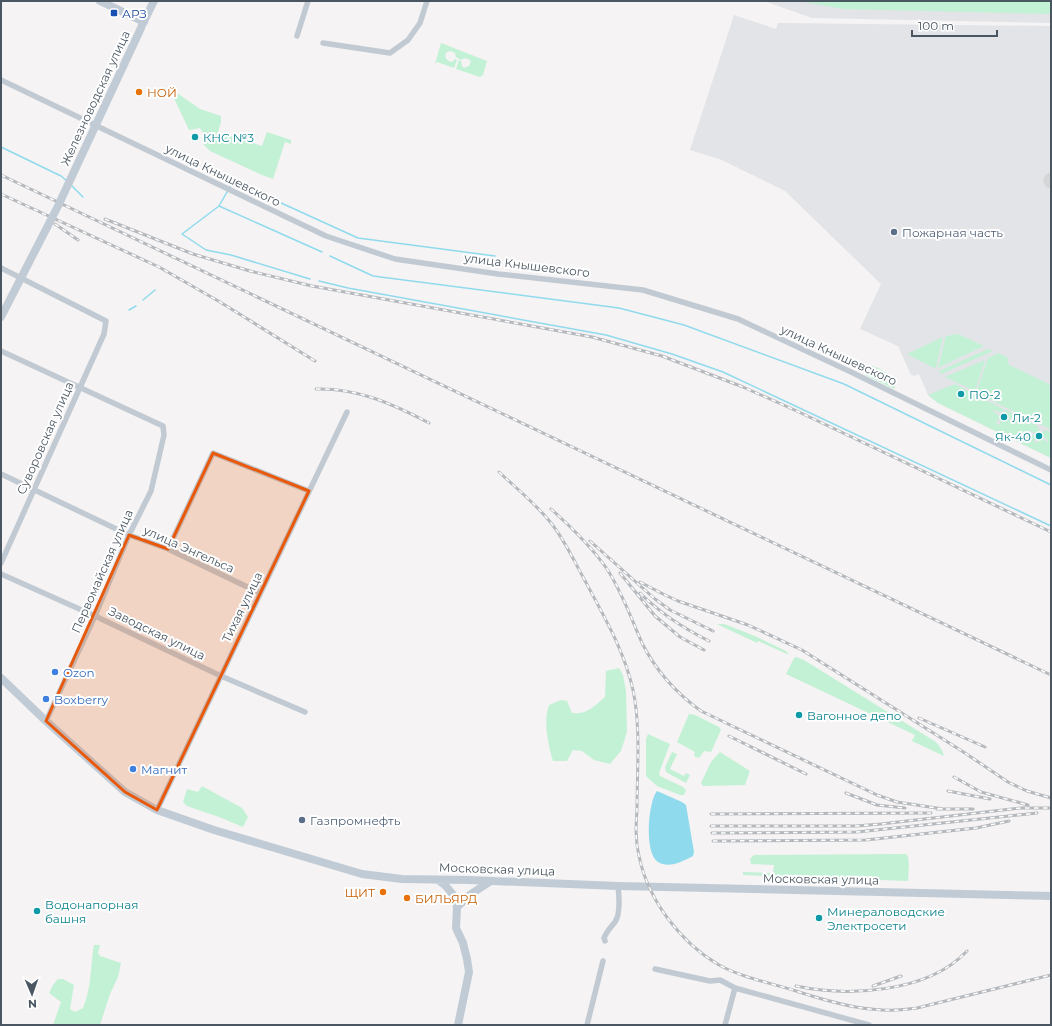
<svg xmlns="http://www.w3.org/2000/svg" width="1052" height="1026" viewBox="0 0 1052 1026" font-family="Montserrat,sans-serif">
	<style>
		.airport { fill: #e2e4e7 }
		.green { fill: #c3f1d5 }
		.water { fill: #90daee }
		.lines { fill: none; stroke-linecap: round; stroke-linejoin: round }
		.stream { stroke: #90daee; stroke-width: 1.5 }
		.taxiway { stroke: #d5d6d8; stroke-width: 15 }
		.street { stroke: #c1cad2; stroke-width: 5.5 }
		.secondary { stroke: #c1cbd6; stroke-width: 8 }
		.rail-casing { stroke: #b5b8bd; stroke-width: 3 }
		.rail { stroke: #fff; stroke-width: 1.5; stroke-dasharray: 4.5; stroke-linecap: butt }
		.secondary-bridge { stroke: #c1cbd6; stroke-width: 8 }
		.marked { fill: #e8590c; fill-opacity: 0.2; stroke: #e8590c; stroke-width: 3; stroke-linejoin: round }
		.transit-dot { fill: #1a4fb4; stroke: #fff; stroke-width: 1.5 }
		.food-dot { fill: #e8710a; stroke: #fff; stroke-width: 1.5 }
		.culture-dot { fill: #0f9aa8; stroke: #fff; stroke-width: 1.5 }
		.service-dot { fill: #5c6f8a; stroke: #fff; stroke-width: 1.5 }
		.shop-dot { fill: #3f7fe0; stroke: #fff; stroke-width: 1.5 }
		.labels { text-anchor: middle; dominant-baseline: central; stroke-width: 4; stroke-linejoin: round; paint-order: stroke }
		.transit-label { font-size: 12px; fill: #164399; stroke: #fff; text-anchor: start }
		.food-label { font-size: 12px; fill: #c56008; stroke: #fff; text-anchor: start }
		.street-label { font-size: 12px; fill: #4a5661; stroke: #fff }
		.culture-label { font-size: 12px; fill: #0d838f; stroke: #fff; text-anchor: start }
		.service-label { font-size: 12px; fill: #4e5e75; stroke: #fff; text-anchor: start }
		.shop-label { font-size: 12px; fill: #366cbe; stroke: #fff; text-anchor: start }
	</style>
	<rect width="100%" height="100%" fill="#f5f3f3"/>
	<!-- airport -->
	<path class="airport" d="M764 1H1051V23L812 18Z
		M734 15 776 29 778 23 1051 26V458L938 403 928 395 919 374 915 376 911 375 898 346 860 329 881 284 785 191 722 160 690 150Z"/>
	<!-- green -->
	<path class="green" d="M797 1H1051V14L844 9Z
		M441 43 487 61 483 75 480 77 456 69 459 60 461 61 462 66 464 68 469 66 471 61C468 58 464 57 461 60L456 57 455 53 451 51 447 52C443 57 447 61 452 62L455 59 457 60 454 68 437 62 435 64Z
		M177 93 200 109 221 116V122L218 132 262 146 267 132 291 140V144L285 142 273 179 262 175 210 151 203 144C204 137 204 134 200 128L189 130 172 94Z
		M958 334 984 346 938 368 946 336Z
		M943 337 936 367 934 368 907 354Z
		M988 349 993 351 941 374 939 371Z
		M998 353 1007 357 1009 365 1051 385 1050 429 976 393 988 358Z
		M985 360 975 391 945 377Z
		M873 366 878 368 894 377 896 384 894 389 865 375 866 370Z
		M955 384 1005 410 1002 412 991 410 1000 416 998 421 995 422 1000 425V422L1003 418 1013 421 1005 414 1006 410 1038 426 1037 428 1040 430 1038 434 1030 431 1029 432 1037 438 1034 442 1038 443 1039 438 1048 442V440L1040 435 1045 430 1051 432V458L938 403 928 395Z
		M717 624H723L727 625 757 637 786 651 789 655 758 641 757 643Z
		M796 657 804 660 936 742 942 750 944 756 912 741 915 735 786 674 794 658Z
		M619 668 623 675 626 691 627 732 621 751 610 764 594 760 582 751 573 750 567 761H553C548 744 543 722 549 705L561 700 567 701 572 713C586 715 595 706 605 697L606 671Z
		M689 714 695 715 719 727 721 730 711 752 704 751 699 758 694 756 695 752 677 742Z
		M648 734 670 744 659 773 660 776 683 787 686 790 684 795H680L657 786 646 776V739Z
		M672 752 677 754 670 769 684 776 686 773 690 775 686 783 666 772 665 767Z
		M720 752 750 771 745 785 703 786 701 783 711 762Z
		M202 786 242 808 248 817 243 827 219 817 187 806 183 802 187 789 198 792Z
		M906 854 908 856 909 865 908 881 743 875V872L773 873 774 865 751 864 750 859 754 855Z
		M94 945H100L98 953 100 956 121 963 118 977 110 994 100 1025H53L61 1002 49 993 53 985 58 979H63L74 985 70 1009 75 1012 83 1008C92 986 90 968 94 945Z"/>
	<!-- water -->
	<path class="water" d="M657 791 682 802 686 805 694 852 693 856C683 861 669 869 658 862 644 853 648 802 657 791Z"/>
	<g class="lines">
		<!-- stream -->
		<path class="stream" d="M1 147 61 176 67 181
			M71 185 83 197
			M219 206 322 252
			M330 256 373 276 619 308 684 325 844 384 1051 485
			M310 279 231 255 206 250 182 234 219 206 231 185 239 186 257 192 358 238 495 256
			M319 281 348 288 606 335 672 354 723 372 1051 526
			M143 300 155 290
			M129 310 136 306"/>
		<!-- taxiway -->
		<path class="taxiway" d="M1051 181V180"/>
		<!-- street -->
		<path class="street" d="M297 36 308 1
			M323 43 390 53 408 40 420 23 427 1
			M1 80 326 236 395 259 498 274 643 290 738 319 851 372 1051 470
			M1 268 106 321 104 334 1 563
			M1 351 163 426 164 435 151 491 129 535 95 616 46 721
			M1 474 129 535 168 549 260 593
			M168 549 213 453 309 491
			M1 574 95 616 221 676 305 712
			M157 810 347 412
			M605 941 604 938C607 931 611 927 615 922 621 914 619 895 618 886
			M655 969 710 981 720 980 735 988 869 1025
			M587 1025 603 961
			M725 1025 735 988"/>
		<!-- secondary -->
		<path class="secondary" d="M100 1 144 22
			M142 25 154 1
			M1 678 46 721 125 792 157 810 214 830 362 874 402 879 469 880 618 886 1051 896
			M438 880 445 885 454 896 457 907 456 928 463 943 467 959 469 972 458 1025
			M457 907 471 894 491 881"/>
		<defs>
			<path id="rail" d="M1 175 1051 675
				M1 194 159 267 220 302 315 361
				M105 219 193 254 250 271 312 286 592 337 662 356 743 387 799 412 1051 532
				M55 224 78 240
				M316 389C358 388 393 404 429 423
				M499 472C517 489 536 504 551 523 564 539 573 559 583 577 602 613 624 649 633 690 641 728 637 770 637 809 636 825 635 840 639 856 648 900 680 942 719 965 743 978 771 983 796 991 836 1004 875 1015 917 1008L1051 975
				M551 509C571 527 591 546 607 569 622 592 631 618 642 643 656 671 676 693 701 711L877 795 897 802 943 809
				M590 541 655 599 670 610 713 631
				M620 573 655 616 680 637 704 650
				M640 582 663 594 678 601 748 625 802 650 965 753 1008 782 1027 791 1051 798
				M640 593C661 614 683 628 709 641
				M919 718 985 747
				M729 736 806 774
				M954 777 981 792 1028 805
				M948 791 990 799
				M846 793 877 805 905 808
				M937 809H973
				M711 814 931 813
				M711 826H856L881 824 1021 808H1051
				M712 833 857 832 1037 813
				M713 841 866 840 976 828 1009 821
				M796 986C848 997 928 993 967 951
				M873 986 901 976"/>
		</defs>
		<!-- rail casing -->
		<use href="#rail" class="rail-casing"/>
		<!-- rail -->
		<use href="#rail" class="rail"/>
		<!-- secondary-bridge -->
		<path class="secondary-bridge" d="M1 317 58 206 141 28"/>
	</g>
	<!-- marked area -->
	<path class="marked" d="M213 453 309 491 157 810 125 792 46 721 129 535 168 549Z"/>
	<!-- markers -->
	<rect class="transit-dot" x="110" y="9" width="8" height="8" rx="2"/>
	<g class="food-dot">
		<circle cx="139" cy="92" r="4"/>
		<circle cx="383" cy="892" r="4"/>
		<circle cx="407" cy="898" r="4"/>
	</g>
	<g class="culture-dot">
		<circle cx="195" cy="137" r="4"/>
		<circle cx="961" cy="394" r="4"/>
		<circle cx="1004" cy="417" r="4"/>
		<circle cx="1039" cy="436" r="4"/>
		<circle cx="799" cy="715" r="4"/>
		<circle cx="37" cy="911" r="4"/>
		<circle cx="819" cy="918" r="4"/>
	</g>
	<g class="service-dot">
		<circle cx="894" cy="232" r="4"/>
		<circle cx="302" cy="820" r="4"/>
	</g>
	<g class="shop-dot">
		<circle cx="55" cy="672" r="4"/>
		<circle cx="46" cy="699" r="4"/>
		<circle cx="133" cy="769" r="4"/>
	</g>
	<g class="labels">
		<!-- transit labels -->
		<g class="transit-label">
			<text x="122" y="13">АРЗ</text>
		</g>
		<!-- food labels -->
		<g class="food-label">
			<text x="147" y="92">НОЙ</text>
			<text x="375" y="892" text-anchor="end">ЩИТ</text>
			<text x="415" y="898">БИЛЬЯРД</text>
		</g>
		<!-- street labels -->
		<g class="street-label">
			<text transform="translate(95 98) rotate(-65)">Железноводская улица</text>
			<text transform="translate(223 175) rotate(26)">улица Кнышевского</text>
			<text transform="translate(527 265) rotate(7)">улица Кнышевского</text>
			<text transform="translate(839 355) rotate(25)">улица Кнышевского</text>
			<text transform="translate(45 438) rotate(-66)">Суворовская улица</text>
			<text transform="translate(189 549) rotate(24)">улица Энгельса</text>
			<text transform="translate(102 571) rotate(-66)">Первомайская улица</text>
			<text transform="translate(242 607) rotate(-64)">Тихая улица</text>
			<text transform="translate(157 633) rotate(26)">Заводская улица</text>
			<text transform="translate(497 869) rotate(2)">Московская улица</text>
			<text transform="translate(821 879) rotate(1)">Московская улица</text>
		</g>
		<!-- culture labels -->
		<g class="culture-label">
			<text x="203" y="137">КНС №3</text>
			<text x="969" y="394">ПО-2</text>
			<text x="1012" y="417">Ли-2</text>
			<text x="1031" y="436" text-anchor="end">Як-40</text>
			<text x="807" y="715">Вагонное депо</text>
			<text x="45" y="904">Водонапорная<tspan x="45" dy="14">башня</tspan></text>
			<text x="827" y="911">Минераловодские<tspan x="827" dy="14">Электросети</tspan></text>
		</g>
		<!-- service labels -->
		<g class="service-label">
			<text x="902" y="232">Пожарная часть</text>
			<text x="310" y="820">Газпромнефть</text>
		</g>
		<!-- shop labels -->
		<g class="shop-label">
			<text x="63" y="672">Ozon</text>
			<text x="54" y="699">Boxberry</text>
			<text x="141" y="769">Магнит</text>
		</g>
	</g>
	<!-- border -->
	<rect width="1052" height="1026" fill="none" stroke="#4a5661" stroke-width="4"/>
	<!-- north arrow -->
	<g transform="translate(32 994) rotate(178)" stroke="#ffffff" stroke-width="3" paint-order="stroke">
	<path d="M0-3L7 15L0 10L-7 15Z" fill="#4a5661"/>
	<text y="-6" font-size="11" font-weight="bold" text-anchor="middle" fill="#4a5661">N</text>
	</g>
	<!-- scale -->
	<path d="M912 30v6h85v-6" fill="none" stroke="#4a5661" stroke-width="2"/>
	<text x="918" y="30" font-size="12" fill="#4a5661" stroke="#ffffff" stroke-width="3" paint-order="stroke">100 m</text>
</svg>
